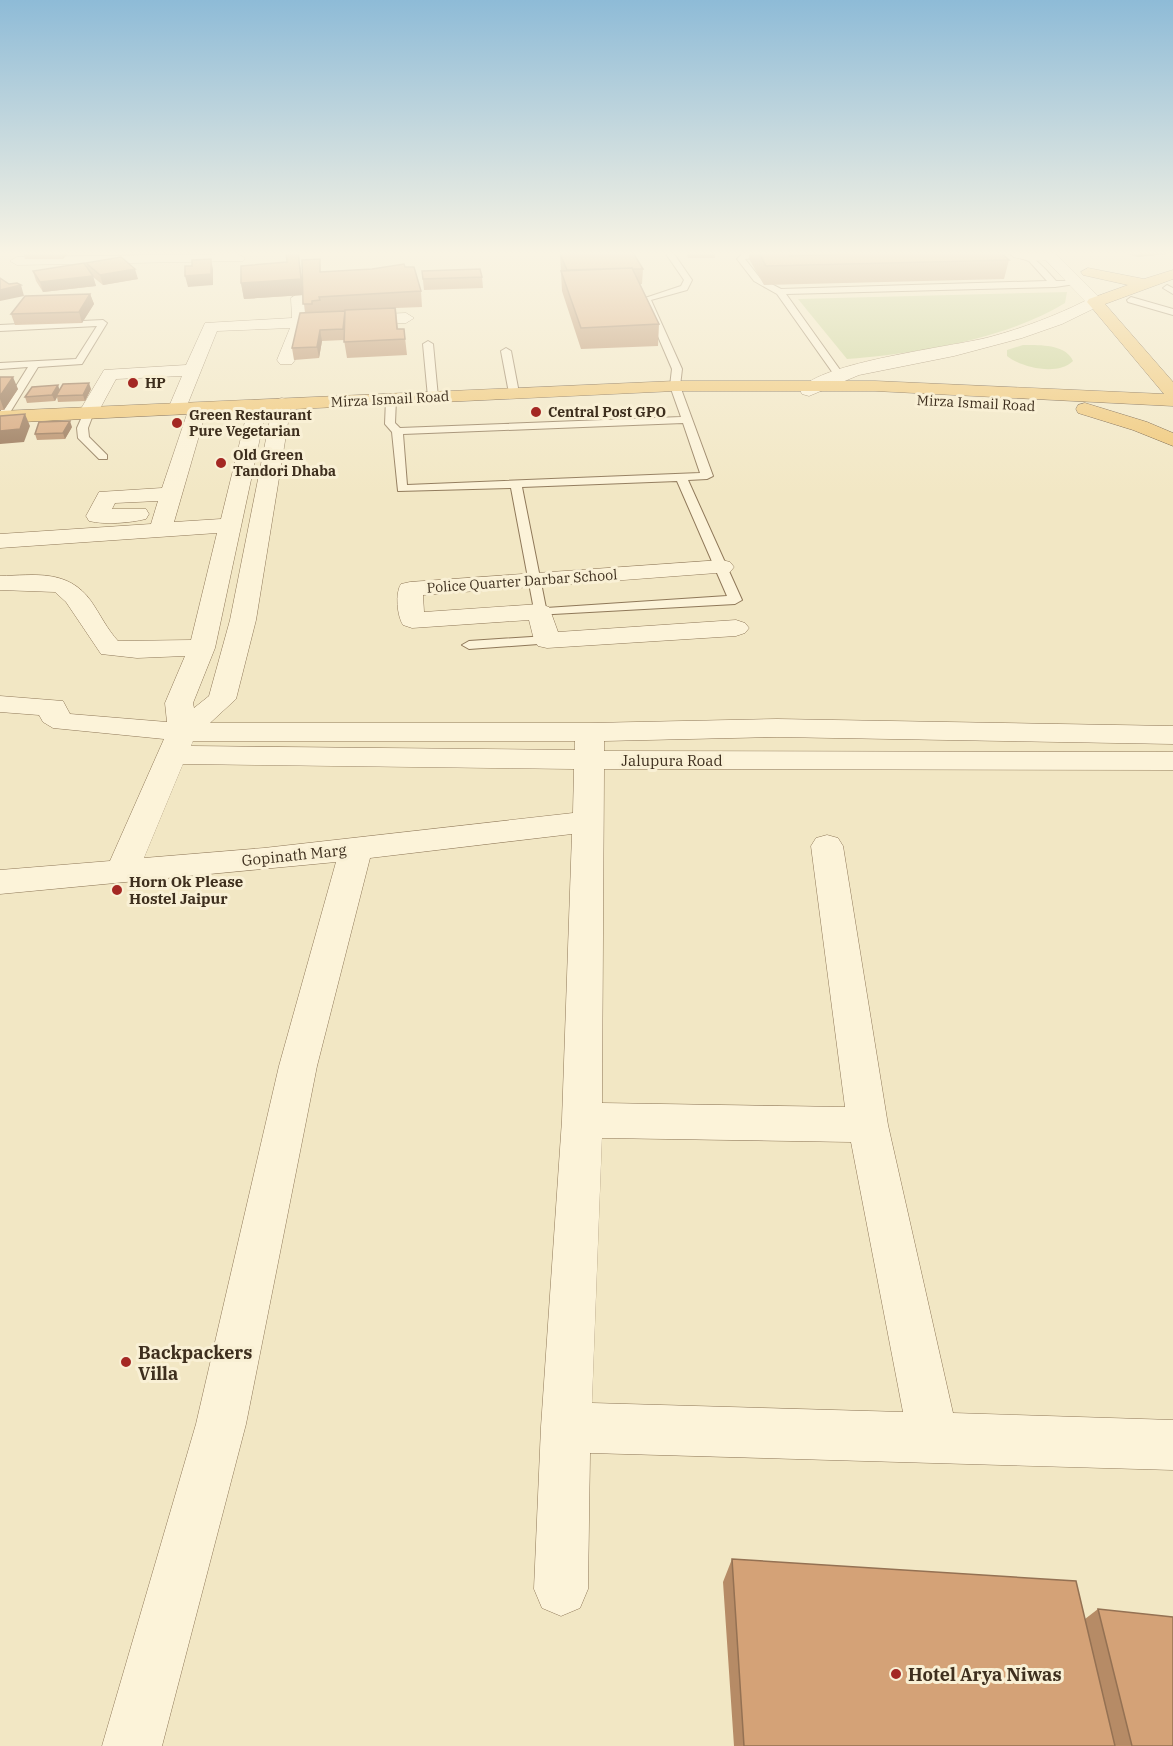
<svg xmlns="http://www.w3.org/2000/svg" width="1173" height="1746" viewBox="0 0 1173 1746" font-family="'IBM Plex Serif',serif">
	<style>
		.green { fill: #c8d297 }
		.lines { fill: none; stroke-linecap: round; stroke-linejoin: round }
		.service-casing { stroke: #8f7859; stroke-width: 2 }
		.minor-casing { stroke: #8f7859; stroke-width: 1 }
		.tertiary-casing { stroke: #8f7859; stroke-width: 1 }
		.trunk-casing { stroke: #5d462d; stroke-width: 1 }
		.service { fill: #fcf3d9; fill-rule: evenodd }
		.minor { fill: #fcf3d9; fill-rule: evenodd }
		.tertiary { fill: #fcf3d9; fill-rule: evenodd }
		.trunk { fill: #f0c674; fill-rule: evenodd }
		.wall { fill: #b68b66 }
		.shaded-wall { fill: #947153 }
		.building { fill: #d4a277; stroke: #947153; stroke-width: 1.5 }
		.poi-dot { fill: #a42823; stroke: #f9f0d5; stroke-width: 2 }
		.labels { text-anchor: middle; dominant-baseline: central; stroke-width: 6; stroke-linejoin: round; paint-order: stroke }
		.far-poi-label { font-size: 14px; font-weight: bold; fill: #3e2f1e; stroke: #f9f0d5; text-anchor: start }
		.far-street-label { font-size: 14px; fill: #3e2f1e; stroke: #f9f0d5 }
		.street-label { font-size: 15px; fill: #3e2f1e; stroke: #f9f0d5 }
		.poi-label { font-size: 15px; font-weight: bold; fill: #3e2f1e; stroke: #f9f0d5; text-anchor: start }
		.near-poi-label { font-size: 18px; font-weight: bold; fill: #3e2f1e; stroke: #f9f0d5; text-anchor: start }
	</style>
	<rect width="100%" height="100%" fill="#f2e7c4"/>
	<!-- green -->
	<path class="green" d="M1067 292 1065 303C1007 339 915 354 847 359L798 299Z
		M1023 345C1039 345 1066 344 1073 361 1058 376 1022 368 1007 356V350Z"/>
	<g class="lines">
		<defs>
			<path id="service" d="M664 251H672L692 280 687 290 651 300 682 369 680 386 713 476 707 479 688 480 742 600 735 604 535 615 511 488 398 491 392 432 385 424 386 399 391 396 396 399 395 423 400 428 681 417 670 386 672 369 642 299 681 286 684 280ZM683 423 700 473 407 485 403 434ZM677 481 727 596 546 608 522 487Z
				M775 251V255L745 259 760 278 781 289 1047 281 1029 261 1001 251C1031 251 1038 261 1056 281H1078L1082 283 1055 287 786 294 843 374 838 377 835 376 777 294 754 281 737 259 742 254Z
				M1167 285 1173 288V294L1163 288Z
				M1131 297 1173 309V315L1128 302 1127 300Z
				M103 320 107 323 82 364 38 367 6 419 0 420V412L28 367 0 369V363L76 359 97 326 0 331V325Z
				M428 341 433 344 438 397 433 400 428 397 423 344Z
				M506 348 511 351 519 393 514 396 509 393 501 351Z
				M89 409 94 412 88 428 89 437 107 455V459H99L78 438 77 428 85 410Z
				M547 636 552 637 554 640 552 643 469 649 462 645 469 641Z"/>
			<path id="minor" d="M1013 251 1049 252 1056 256C1048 264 1024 260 1013 257L1011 254Z
				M238 254 245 258 243 261 17 265 10 261 17 257Z
				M299 293 307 298 308 317 406 313 414 318 406 323 306 327 295 360 292 364H280L277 360 290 328 217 331 184 413H170L168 409 182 376 116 379 96 416H82L79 412 104 370 186 365 205 323 292 318 291 298Z
				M282 398 289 400 291 404 256 620 236 699 210 723H590L777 719 1173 726V744L777 737 604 741V751L1173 752V770L604 769 602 1103 845 1107 811 846 816 838 827 835 838 838 843 846 888 1125 953 1413 1173 1420V1470L590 1453 588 1589 580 1608 561 1616 542 1608 534 1589 541 1427 562 1120 572 834 370 858 317 1066 246 1424 162 1746H102L196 1424 279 1066 336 862 0 894V870L110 861 164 739 53 728 43 722 39 715 0 712V696L63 701 70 714 167 722 165 703 185 656 137 658 101 654 66 602 55 592 0 590V576C35 575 68 569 91 601 100 614 107 629 118 641L191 640 217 533 0 548V534L151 524 158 501 115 503 112 509H146L149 514 146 519C129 523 106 525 89 521L86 516 99 492 162 488 189 408 191 404H205L207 408 174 522 221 519 249 405 251 401H265L267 405 215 648 193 703 194 708 209 696 230 620 273 404 275 400ZM193 741H575V750L191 746ZM183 764 574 769 573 813 264 848 144 858ZM602 1138 851 1142 903 1412 592 1403Z
				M722 560 730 562 734 567 730 572 423 595 424 612 540 604 549 607 558 632 736 620 745 623 749 628 745 633 736 636 547 648 538 646 534 640 529 620 412 628 403 625C397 616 395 593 401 584L410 582Z"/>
			<path id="tertiary" d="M1037 251H1053L1101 299 1103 302 1101 305 1062 324 1022 338 954 356 859 375 809 396 802 394 800 390C819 362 952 347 990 337 1023 328 1055 316 1085 301Z"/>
			<path id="trunk" d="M1088 268 1144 279 1173 270V279L1105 304 1173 382V406L875 391H675L0 423V411L675 381H875L1164 394 1087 302 1089 299 1128 285 1083 275 1081 272Z
				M1085 403 1147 422 1173 433V446L1133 430 1078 413 1076 409 1078 405Z"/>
		</defs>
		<!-- service casing -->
		<use href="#service" class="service-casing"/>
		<!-- minor casing -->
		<use href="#minor" class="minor-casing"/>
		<!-- tertiary casing -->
		<use href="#tertiary" class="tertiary-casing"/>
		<!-- trunk casing -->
		<use href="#trunk" class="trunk-casing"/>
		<!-- service -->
		<use href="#service" class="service"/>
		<!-- minor -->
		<use href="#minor" class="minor"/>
		<!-- tertiary -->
		<use href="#tertiary" class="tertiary"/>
		<!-- trunk -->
		<use href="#trunk" class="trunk"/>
	</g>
	<!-- wall -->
	<path class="wall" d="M23 251H70L63 259H25Z
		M157 251H194L193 254 158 255Z
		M686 251H715V258H688Z
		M749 251H999L1009 260 1004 279 764 285 749 259Z
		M1119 251H1167L1166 254 1137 257Z
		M560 254 643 269 642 284H640L659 324 658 346 581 349 562 291Z
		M287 262 300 265 303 287 321 272 405 267 421 291 422 307 396 308 398 329H404L407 355 347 358 344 340 322 341 319 358 294 360 292 348 305 313 303 295 244 299 241 283Z
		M86 263 138 279 103 285 93 277 96 286 43 292 36 281 33 271 88 269Z
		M422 271 482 277 483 288 424 290Z
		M90 294 94 304 82 323 15 325 11 314Z
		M0 377 18 389 4 410H0Z
		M91 389 85 401 58 402 57 397 55 401 27 403 25 397 60 390Z
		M72 427 65 439 37 440 35 434Z
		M732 1559 1085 1619 1098 1609 1173 1746H734L723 1582Z"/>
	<!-- shaded-wall -->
	<path class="shaded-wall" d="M61 251H70L63 259Z
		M298 251 304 295 244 299 241 283 301 279Z
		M1139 251H1167L1166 254 1137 257Z
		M211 259 213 269V285L188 287 185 276Z
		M135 269 138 279 103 285 100 275Z
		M93 276 96 286 43 292 40 282Z
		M21 285 24 296 0 301V290Z
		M90 294 94 304 82 323 79 312Z
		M320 330 322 341 319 358 317 347Z
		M13 377 18 389 4 410 0 399V396Z
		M89 383 91 389 85 401 83 395Z
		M58 385 60 391 56 396 57 397 55 401 52 395Z
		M25 414 30 426 24 442 0 444V431Z
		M70 421 72 427 65 439 63 433Z"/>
	<!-- building -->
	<path class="building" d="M286 251H298L301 279 241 283V266L287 262Z
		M612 251H632L643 269H633L632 268 567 270 560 254Z
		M758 251H787L790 256 851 254 848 251H894L895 253 999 251 1009 260 766 266Z
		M121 257 135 269 100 275 86 263Z
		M211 259V274L185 276V266H192V260Z
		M320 259V272L372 269 404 264 405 267H414L421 291 319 297 320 300 312 301V304H303L302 260Z
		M84 263 93 276 40 282 33 271Z
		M632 268 659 324 581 328 561 271Z
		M480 269 482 277 423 279 422 271Z
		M0 278 9 284 17 283 21 285 0 290Z
		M90 294 79 312 11 314 25 296Z
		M395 308 397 329H404L405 339 344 342 345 310Z
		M345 311 343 329 320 330 317 347 292 348 300 313Z
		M0 377H13L0 396Z
		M89 383 83 395 56 396 63 384Z
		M58 385 52 395 25 397 32 387Z
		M25 414 20 429 0 431V416Z
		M70 421 63 433 35 434 39 422Z
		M732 1559 1076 1581 1115 1746H744Z
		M1098 1609 1173 1617V1746H1132Z"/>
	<!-- sky -->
	<linearGradient id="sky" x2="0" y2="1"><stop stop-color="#8ebbd7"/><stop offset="0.51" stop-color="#f9f4e4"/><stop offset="1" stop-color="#f9f4e4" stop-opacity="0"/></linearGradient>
	<rect width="1173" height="496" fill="url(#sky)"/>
	<!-- markers -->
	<g class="poi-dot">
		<circle cx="133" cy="383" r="6"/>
		<circle cx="536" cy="412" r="6"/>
		<circle cx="177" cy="423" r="6"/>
		<circle cx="221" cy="463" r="6"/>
		<circle cx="117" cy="890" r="6"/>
		<circle cx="126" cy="1362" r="6"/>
		<circle cx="896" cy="1674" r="6"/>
	</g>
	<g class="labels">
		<!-- far-poi labels -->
		<g class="far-poi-label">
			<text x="145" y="383">HP</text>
			<text x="548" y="412">Central Post GPO</text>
			<text x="189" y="415">Green Restaurant<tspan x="189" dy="16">Pure Vegetarian</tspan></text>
			<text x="233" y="455">Old Green<tspan x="233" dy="16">Tandori Dhaba</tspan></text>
		</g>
		<!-- far-street labels -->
		<g class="far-street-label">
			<text transform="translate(390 399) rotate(-3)">Mirza Ismail Road</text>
			<text transform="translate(976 403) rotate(3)">Mirza Ismail Road</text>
			<text transform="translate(522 581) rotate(-4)">Police Quarter Darbar School</text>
		</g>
		<!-- street labels -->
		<g class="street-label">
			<text x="672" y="760">Jalupura Road</text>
			<text transform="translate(294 855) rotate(-6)">Gopinath Marg</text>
		</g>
		<!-- poi labels -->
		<g class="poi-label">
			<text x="129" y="881">Horn Ok Please<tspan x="129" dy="17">Hostel Jaipur</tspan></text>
		</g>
		<!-- near-poi labels -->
		<g class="near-poi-label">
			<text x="138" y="1352">Backpackers<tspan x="138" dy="21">Villa</tspan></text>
			<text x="908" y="1674">Hotel Arya Niwas</text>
		</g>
	</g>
</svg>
